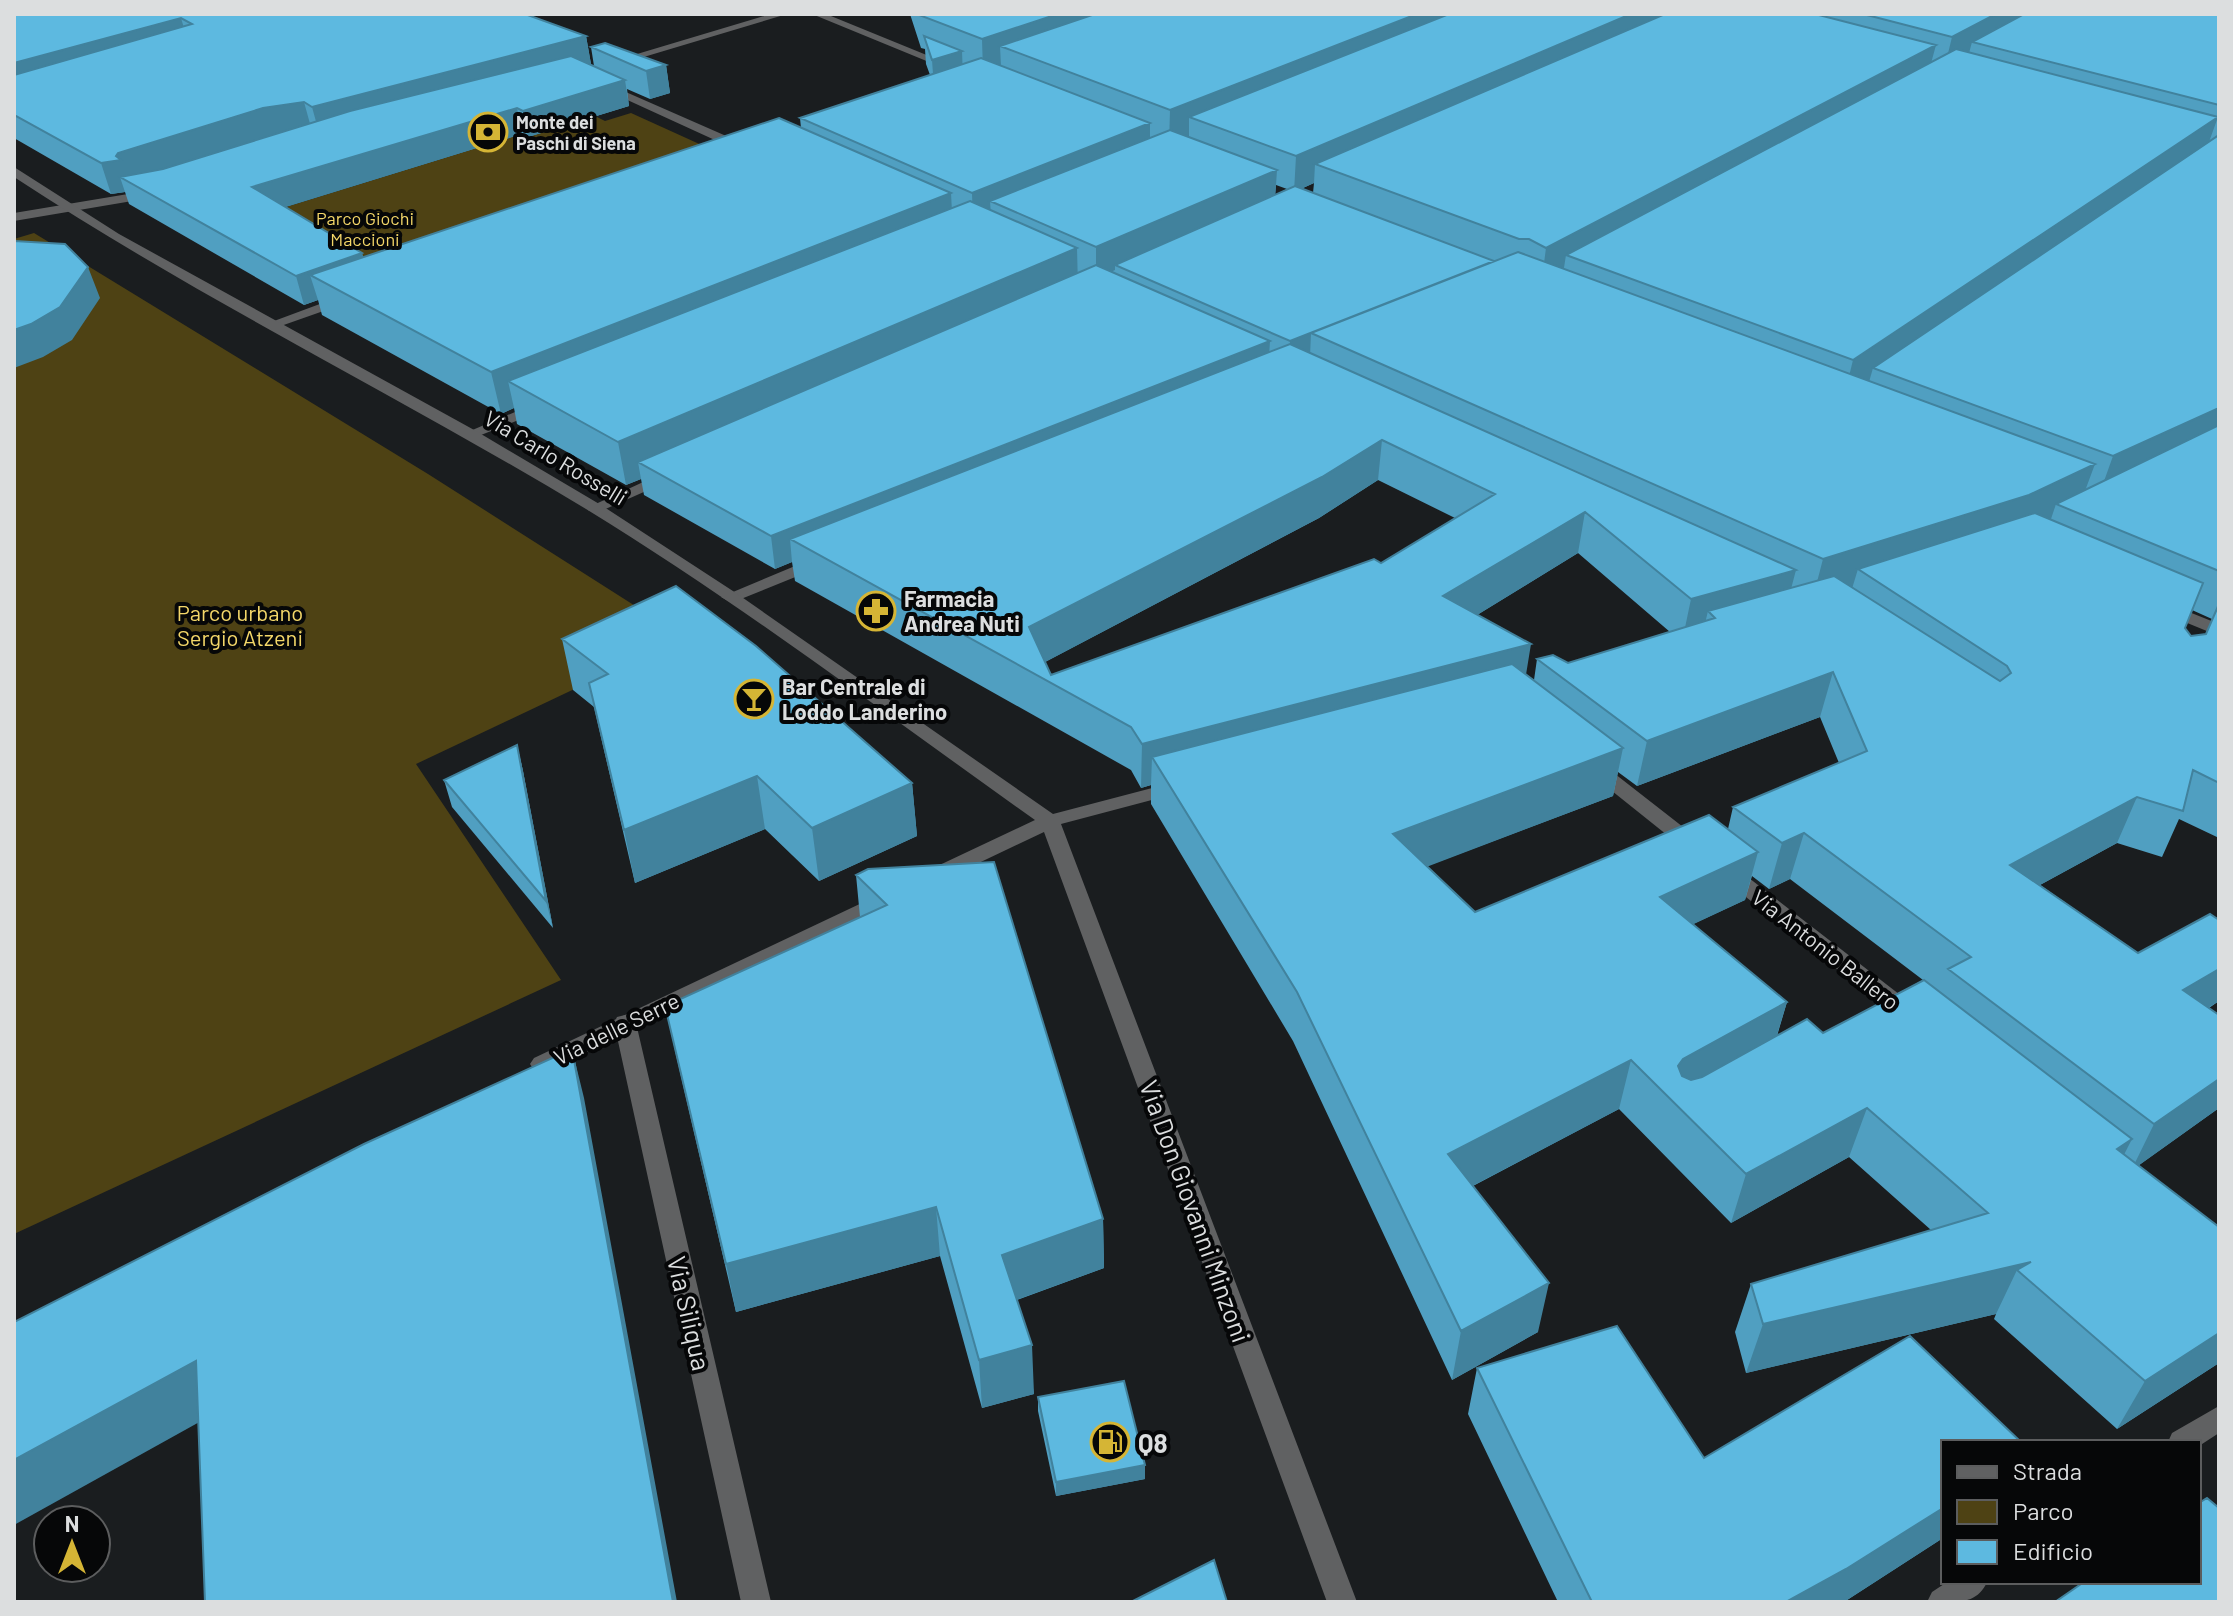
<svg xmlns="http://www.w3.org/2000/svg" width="2233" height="1616" viewBox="0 0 2233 1616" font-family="Barlow,sans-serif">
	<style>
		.green { fill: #4e4214 }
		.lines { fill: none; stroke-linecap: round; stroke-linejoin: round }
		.minor { fill: #606162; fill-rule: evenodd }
		.tertiary { fill: #606162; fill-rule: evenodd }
		.wall { fill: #509fc1; fill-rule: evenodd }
		.shaded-wall { fill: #41829d }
		.building { fill: #5db9e0; stroke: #41829d; stroke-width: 2; fill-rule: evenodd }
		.labels { text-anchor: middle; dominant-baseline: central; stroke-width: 8; stroke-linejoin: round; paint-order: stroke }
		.far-poi-label { font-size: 18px; font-weight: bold; fill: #dcdedf; stroke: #060708; text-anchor: start }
		.far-park-label { font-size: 18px; fill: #f4d769; stroke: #060708 }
		.street-label { font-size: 22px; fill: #dcdedf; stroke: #060708 }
		.poi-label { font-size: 22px; font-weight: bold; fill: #dcdedf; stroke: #060708; text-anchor: start }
		.park-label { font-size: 22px; fill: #f4d769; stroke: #060708 }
		.near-street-label { font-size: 26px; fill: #dcdedf; stroke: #060708 }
		.near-poi-label { font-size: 26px; font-weight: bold; fill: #dcdedf; stroke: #060708; text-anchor: start }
	</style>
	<rect width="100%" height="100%" fill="#1a1d1f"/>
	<!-- green -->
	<path class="green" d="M631 113 717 152 359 276 260 215 522 134 528 137 593 115 605 121Z
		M34 233 428 474 684 637 416 764 561 980 14 1234V239Z"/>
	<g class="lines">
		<!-- minor -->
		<path class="minor" d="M771 14H787L617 65 607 63Z
			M812 14H826L956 67 946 69Z
			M603 82 749 146 751 149 741 152 599 87 597 85Z
			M152 190 156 191V197L14 221V213Z
			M344 295 351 299 349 302 278 327 266 324Z
			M541 401 549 406 546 409 476 437H466L463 434Z
			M667 471 675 476 673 479 601 511H589L587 508Z
			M819 556 825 557V565L736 601 730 602 721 597Z
			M2164 602 2219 624V636L2158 611 2155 607Z
			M1594 761 1601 763 1701 841 1704 846 1701 851H1687L1587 771 1584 767 1587 763Z
			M1729 866 1736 868 1917 1008 1920 1014 1917 1020H1901L1722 878 1719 873Z
			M625 1015 633 1017 636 1023 771 1602H741L614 1023 617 1017Z
			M2219 1406V1433L2199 1446V1442H2168L2172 1433Z
			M1947 1582H1987C1976 1607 1951 1602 1927 1602L1932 1592Z"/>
		<!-- tertiary -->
		<path class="tertiary" d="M14 167 119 234 476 431 601 505 736 593 1053 814 1175 782 1182 784 1185 788 1182 792 1061 824 1357 1602H1327L1044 832 943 880 936 882 926 875 929 870 1035 820C887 715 741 604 586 509 397 395 198 298 14 177Z
			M885 892 892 894 896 899 892 904 550 1070 542 1073 534 1070 530 1064 534 1058Z"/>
	</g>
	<!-- wall -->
	<path class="wall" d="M14 14H525L586 36 591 64H590L594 66 591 47 666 65 670 93 650 99 627 89 629 106 528 137 522 134 285 207 362 253 363 257 801 128 800 118 930 75 926 64 925 49 921 48 910 14H2219V838L2179 819 2162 857 2117 843 2040 885 2138 953 2219 920V1001L2209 1008 2219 1015V1108L2139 1165 2219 1363 2117 1429 1994 1319 1996 1314 1746 1373 1735 1332 1751 1284 1931 1230 1849 1157 1731 1223 1619 1109 1473 1186 1538 1332 1452 1380 1293 1041 1151 804V785L1141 788 1131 770 795 581 792 562 775 569 644 495 641 479 626 485 517 424 514 408 501 414 322 315 318 300 304 305 129 204 125 192 111 194 14 138ZM1314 183 1313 193 1302 188H1303ZM1276 185 1287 189 1275 195ZM1378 480 1455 518 1381 563 1051 675 1045 662 1319 518ZM1578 553 1670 632 1568 663 1537 659 1534 680 1526 674 1477 615ZM2192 610 2212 619 2206 634 2191 636 2185 628ZM1820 717 1839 763 1733 807 1728 829 1475 912 1427 866 1613 796 1618 772 1637 786ZM1752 876 1769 889 1790 879 1923 980 1823 1033 1777 1036 1787 1002 1693 924 1745 900Z
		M562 639 912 783 917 836 819 881 765 829 635 883 594 707 573 690Z
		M517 745 523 771 553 928 452 807 444 780Z
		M994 862 1103 1219 1104 1268 1017 1300 1034 1394 982 1408 940 1256 736 1312 676 1055 665 1006 860 917 856 875Z
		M1477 1368 1704 1458 1943 1442V1538L1844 1602H1558L1468 1414Z
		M1038 1397 1145 1465V1479L1056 1496 1038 1411Z"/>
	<!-- shaded-wall -->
	<path class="shaded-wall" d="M1058 14H1153L1000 46 1001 66 983 72 982 39Z
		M1417 14H1494L1189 117V137L1169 145 1170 110Z
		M1631 14H1699L1315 164 1314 183 1294 192 1296 156Z
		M1996 14H2047L1972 42 1968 57 1944 70 1952 37Z
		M181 18 189 45 14 94V63Z
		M586 36 591 64 320 136 312 107Z
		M1936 45 1927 78 1566 255 1563 274 1541 286 1546 248Z
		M962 51 963 79 934 88 932 60Z
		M666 65 670 93 650 99 646 71Z
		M625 80 629 106 528 137 523 111Z
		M304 102 312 131 130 182 120 177 125 192 111 194 101 163 118 153 263 108Z
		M517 108 522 134 260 215 252 187Z
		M2218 117 2205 153 1873 368 1869 382 1843 401 1853 360Z
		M1150 123V152L990 201 991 216 973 224 972 193Z
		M1277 170 1275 200 1115 265V270L1096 279V247Z
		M951 193 953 231 508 381 514 408 501 414 491 372Z
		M1077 248 1078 287 638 462 641 479 626 485 618 442Z
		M362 253 369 282 310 275 318 300 304 305 296 276Z
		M88 267 100 298 72 340 43 357 14 368V330Z
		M1311 333 1310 357 1289 365 1290 341Z
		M1270 341 1268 373 790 539 792 562 775 569 771 536Z
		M2219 408V441L2098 498 2113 456Z
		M1382 440 1378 480 1319 518 1030 670 1029 627Z
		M2095 464 2079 507 2056 504 2050 522 1858 569 1851 592 1811 605 1823 559Z
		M1585 512 1578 553 1438 639 1443 596Z
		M1796 570 1785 612 1708 611 1702 636 1682 642 1691 599Z
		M1531 644 1524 687 1152 757 1151 785 1141 788 1142 744Z
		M1833 672 1820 717 1637 786 1647 741Z
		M517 745 523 771 553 928 546 901Z
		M1623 748 1613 796 1387 882 1393 834Z
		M757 776 765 829 635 883 624 830Z
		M912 783 917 836 819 881 812 828Z
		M2137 797 2117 843 1992 911 2010 865Z
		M1804 833 1790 879 1769 889 1782 843Z
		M1758 852 1745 900 1649 945 1660 897Z
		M2219 969V1001L2160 1037 2183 990Z
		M1787 1002 1772 1051 1676 1105 1678 1066 1683 1059Z
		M572 1049 584 1098 677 1602H673Z
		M1631 1060 1619 1109 1440 1203 1448 1154Z
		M2219 1079V1108L2131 1171 2154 1124Z
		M1867 1108 1849 1157 1731 1223 1746 1174Z
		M2132 1139 2107 1188 2117 1149Z
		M936 1207 940 1256 736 1312 726 1264Z
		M1103 1219 1104 1268 1005 1304 1002 1255Z
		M2031 1262 2017 1270 1996 1314 1746 1373 1763 1324Z
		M1549 1283 1538 1332 1452 1380 1461 1331Z
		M2219 1333V1363L2117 1429 2145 1381Z
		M1032 1345 1034 1394 982 1408 979 1360Z
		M196 1361 221 1410 14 1525V1460Z
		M1145 1465V1479L1056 1496V1482Z
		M1943 1508V1538L1844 1602H1786Z"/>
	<!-- building -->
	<path class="building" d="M14 14H525L586 36 312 107 304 102 263 108 118 153 116 156 121 160 101 163 14 115V75L192 24 181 18 14 63Z
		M918 14H1058L982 39 919 15Z
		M1095 14H1417L1170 110 1000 46Z
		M1449 14H1631L1296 156 1189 117Z
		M1665 14H1815L1936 45 1546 248 1529 239H1519L1315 164Z
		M1863 14H1996L1952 37Z
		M2024 14H2219V105L1972 42Z
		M924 36 962 51 932 60Z
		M605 43 666 65 646 71 591 47Z
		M1956 49 2218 117 1853 360 1566 255Z
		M571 56 625 80 523 111 517 108 252 187 362 253 296 276 120 177 163 169 350 111Z
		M981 58 1150 123 972 193 800 118Z
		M779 118 951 193 491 372 310 275Z
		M1170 130 1277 170 1096 247 990 201Z
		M2219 135V408L2113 456 1873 368Z
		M1295 186 1494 261 1290 341 1115 265Z
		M970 201 1077 248 618 442 508 381Z
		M14 241 65 244 88 267 60 307 31 324 14 330Z
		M1518 252 2095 464 2029 495 1823 559 1311 333Z
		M1096 265 1270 341 771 536 638 462Z
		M1290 344 1796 570 1691 599 1585 512 1443 596 1531 644 1142 744 1131 727 790 539ZM1382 440 1495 494 1381 563 1374 559 1051 675 1029 627 1322 477Z
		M2219 425V571L2056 504Z
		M2035 513 2203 583 2185 628 2191 636 2206 634 2219 604V783L2193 770 2183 811 2137 797 2010 865 2138 953 2210 914 2219 920V969L2183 990 2219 1015V1079L2154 1124 1948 969 1971 957 1804 833 1782 843 1733 807 1867 751 1833 672 1647 741 1537 659 1553 655 1568 663 1715 618 1708 611 1834 576 2000 681 2011 673 2007 666 1858 569Z
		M676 586 756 646 912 783 812 828 757 776 624 830 589 683 608 674 562 639Z
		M1512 664 1623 748 1393 834 1475 912 1709 815 1758 852 1660 897 1787 1002 1683 1059 1678 1066 1682 1076 1691 1080 1702 1077 1807 1019 1823 1033 1924 980 2132 1139 2117 1149 2219 1227V1333L2145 1381 2017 1270 2031 1262 1763 1324 1751 1284 1988 1213 1867 1108 1746 1174 1631 1060 1448 1154 1549 1283 1461 1331 1297 992 1152 757Z
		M517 745 546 901 444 780Z
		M994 862 1103 1219 1002 1255 1032 1345 979 1360 936 1207 726 1264 665 1006 887 905 856 875 868 869Z
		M572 1049 673 1602H205L196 1361 14 1460V1322L364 1144Z
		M1617 1326 1704 1458 1910 1336 2021 1442H1943V1508L1846 1569 1786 1602H1592L1477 1368Z
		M1124 1381 1145 1465 1056 1482 1038 1397Z
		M2207 1498 2219 1508V1602H2055L2084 1582H2199V1503Z
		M1214 1560 1227 1602H1131Z"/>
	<!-- icons -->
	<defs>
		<symbol id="bank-ring" viewBox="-11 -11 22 22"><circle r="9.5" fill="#060708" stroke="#d5b535" stroke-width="1.5"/><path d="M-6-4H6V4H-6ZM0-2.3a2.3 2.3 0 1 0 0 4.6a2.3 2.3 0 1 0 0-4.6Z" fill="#d5b535"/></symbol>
		<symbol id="pharmacy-ring" viewBox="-11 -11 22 22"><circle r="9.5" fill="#060708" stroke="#d5b535" stroke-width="1.5"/><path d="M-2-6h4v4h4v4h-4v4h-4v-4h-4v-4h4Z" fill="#d5b535"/></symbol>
		<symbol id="bar-ring" viewBox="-11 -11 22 22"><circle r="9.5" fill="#060708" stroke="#d5b535" stroke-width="1.5"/><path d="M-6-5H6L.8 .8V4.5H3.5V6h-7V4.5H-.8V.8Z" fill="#d5b535"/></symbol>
		<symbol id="fuel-ring" viewBox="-11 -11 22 22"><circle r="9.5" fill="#060708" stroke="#d5b535" stroke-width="1.5"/><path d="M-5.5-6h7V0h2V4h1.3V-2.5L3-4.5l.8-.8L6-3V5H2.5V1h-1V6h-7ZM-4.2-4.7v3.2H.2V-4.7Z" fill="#d5b535"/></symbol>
	</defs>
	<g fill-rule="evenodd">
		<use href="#bank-ring" x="466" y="110" width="44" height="44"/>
		<use href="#pharmacy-ring" x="854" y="589" width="44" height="44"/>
		<use href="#bar-ring" x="732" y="677" width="44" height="44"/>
		<use href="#fuel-ring" x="1088" y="1420" width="44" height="44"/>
	</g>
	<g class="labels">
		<!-- far-poi labels -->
		<g class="far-poi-label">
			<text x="516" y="122">Monte dei<tspan x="516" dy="21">Paschi di Siena</tspan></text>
		</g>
		<!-- far-park labels -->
		<g class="far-park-label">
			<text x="365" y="218">Parco Giochi<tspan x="365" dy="21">Maccioni</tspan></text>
		</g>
		<!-- street labels -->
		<g class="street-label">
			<text transform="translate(556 457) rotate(31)">Via Carlo Rosselli</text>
			<text transform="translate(1826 949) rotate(38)">Via Antonio Ballero</text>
			<text transform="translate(616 1028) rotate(-26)">Via delle Serre</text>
		</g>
		<!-- poi labels -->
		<g class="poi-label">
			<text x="904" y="598">Farmacia<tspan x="904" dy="25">Andrea Nuti</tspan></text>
			<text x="782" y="686">Bar Centrale di<tspan x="782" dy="25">Loddo Landerino</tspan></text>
		</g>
		<!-- park labels -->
		<g class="park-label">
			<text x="240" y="612">Parco urbano<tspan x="240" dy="25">Sergio Atzeni</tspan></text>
		</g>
		<!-- near-street labels -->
		<g class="near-street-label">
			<text transform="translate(1196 1211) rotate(70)">Via Don Giovanni Minzoni</text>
			<text transform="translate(690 1313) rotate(77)">Via Siliqua</text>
		</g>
		<!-- near-poi labels -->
		<g class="near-poi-label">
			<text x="1138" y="1442">Q8</text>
		</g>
	</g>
	<!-- border -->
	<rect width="2233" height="1616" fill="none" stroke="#dcdedf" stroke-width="32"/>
	<!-- legend -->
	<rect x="1941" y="1440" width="260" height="144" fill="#060708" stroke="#5c5d5e" stroke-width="2"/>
	<rect x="1957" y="1466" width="40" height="12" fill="#606162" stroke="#5c5d5e" stroke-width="2"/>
	<text x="2013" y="1480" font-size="24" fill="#dcdedf">Strada</text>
	<rect x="1957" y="1500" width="40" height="24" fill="#4e4214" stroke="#5c5d5e" stroke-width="2"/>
	<text x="2013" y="1520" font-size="24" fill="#dcdedf">Parco</text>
	<rect x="1957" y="1540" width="40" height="24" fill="#5db9e0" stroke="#5c5d5e" stroke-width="2"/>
	<text x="2013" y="1560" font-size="24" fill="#dcdedf">Edificio</text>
	<!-- north arrow -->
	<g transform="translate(72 1544)"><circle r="38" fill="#060708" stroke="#5c5d5e" stroke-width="2"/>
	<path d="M0-6L14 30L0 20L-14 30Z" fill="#d5b535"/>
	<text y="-12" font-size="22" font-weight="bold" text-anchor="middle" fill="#dcdedf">N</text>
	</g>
</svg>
